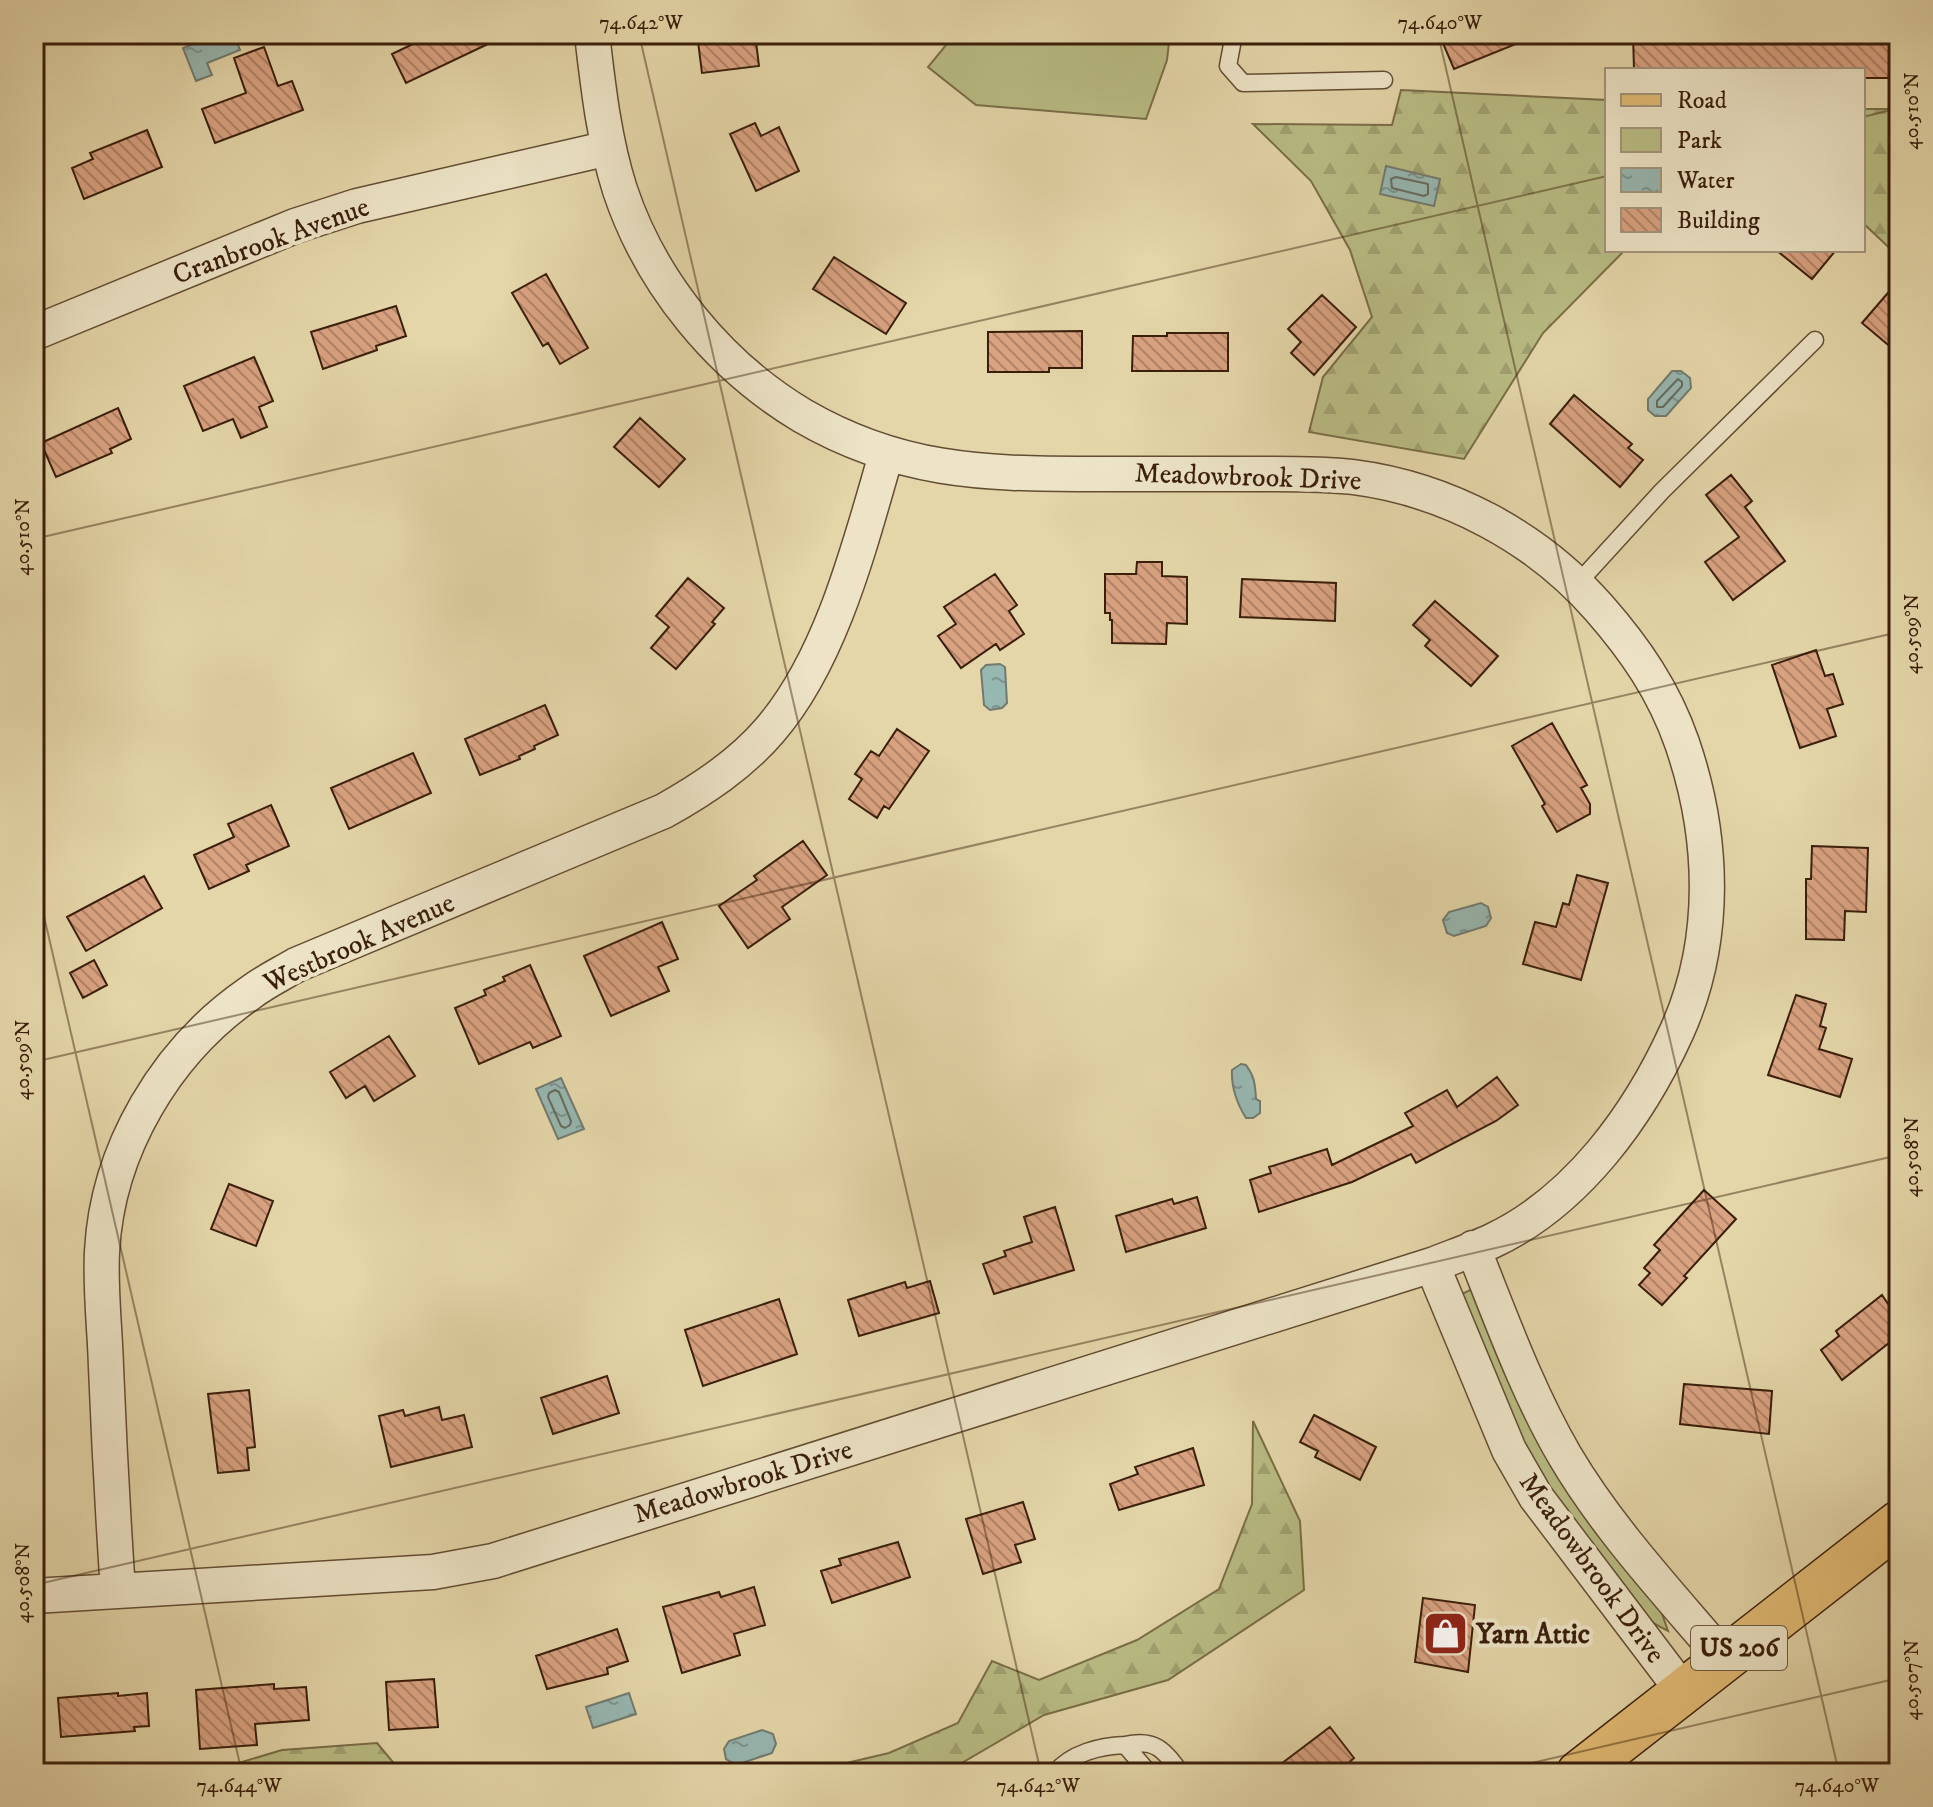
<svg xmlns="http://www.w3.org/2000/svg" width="1933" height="1807" viewBox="0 0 1933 1807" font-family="'IM FELL DW Pica',serif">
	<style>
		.green { fill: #b9bc84; stroke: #7a6d48; stroke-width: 2 }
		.forest { fill: url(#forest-firs); stroke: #7a6d48; stroke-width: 2 }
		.water { fill: url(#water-ripples); stroke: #727a6f; stroke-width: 2 }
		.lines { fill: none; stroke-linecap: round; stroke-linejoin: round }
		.shore { stroke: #686a5e; stroke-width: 2 }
		.building { fill: url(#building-back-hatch); stroke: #3a1e0c; stroke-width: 2 }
		.lane-casing { stroke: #644c33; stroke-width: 19 }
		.street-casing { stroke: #644c33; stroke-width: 37 }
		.primary-casing { stroke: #3a1e0c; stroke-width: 47 }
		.lane { stroke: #ede4c7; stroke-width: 16 }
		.street { stroke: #ede4c7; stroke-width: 34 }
		.primary { stroke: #e2bb74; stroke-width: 44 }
		.ticks { fill: none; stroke: #3a1e0c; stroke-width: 2; stroke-opacity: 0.45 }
		.labels { text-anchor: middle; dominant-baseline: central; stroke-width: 8; stroke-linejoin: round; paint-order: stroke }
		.shield { fill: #ede4c7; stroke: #705944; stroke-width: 2 }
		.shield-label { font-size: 26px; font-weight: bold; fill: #3a1e0c }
		.street-label { font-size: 28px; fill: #3a1e0c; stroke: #ede4c7 }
		.poi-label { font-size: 28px; font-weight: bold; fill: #3a1e0c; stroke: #ede4c7; text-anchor: start }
		.neatline { fill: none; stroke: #3a1e0c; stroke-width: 3 }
		.ticks-label { font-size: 20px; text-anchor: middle; fill: #3a1e0c }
	</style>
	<defs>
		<pattern id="forest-firs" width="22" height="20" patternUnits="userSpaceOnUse" patternTransform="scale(2)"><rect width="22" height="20" fill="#b9bc84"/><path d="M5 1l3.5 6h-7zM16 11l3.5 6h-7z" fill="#a0a171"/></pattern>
		<pattern id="water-ripples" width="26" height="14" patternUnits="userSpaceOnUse" patternTransform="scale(2)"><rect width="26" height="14" fill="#97b7b1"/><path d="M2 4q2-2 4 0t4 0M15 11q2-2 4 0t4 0" fill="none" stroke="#7c948e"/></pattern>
		<pattern id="building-back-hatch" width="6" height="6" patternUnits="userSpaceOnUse" patternTransform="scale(2)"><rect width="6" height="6" fill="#d9a281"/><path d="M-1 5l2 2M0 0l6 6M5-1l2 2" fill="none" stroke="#b18368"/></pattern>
	</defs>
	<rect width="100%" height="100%" fill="#e4d6a9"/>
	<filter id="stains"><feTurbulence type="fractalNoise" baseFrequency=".0025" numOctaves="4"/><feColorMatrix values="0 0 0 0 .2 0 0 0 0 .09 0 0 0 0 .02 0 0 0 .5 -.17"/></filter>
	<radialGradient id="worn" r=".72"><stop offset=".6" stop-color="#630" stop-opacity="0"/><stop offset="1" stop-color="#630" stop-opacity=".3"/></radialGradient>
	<!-- green -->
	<path class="green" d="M955 34H1170L1167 60 1146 119 976 105 928 67Z
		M1470 1290 1475 1292 1661 1611 1668 1631 1651 1622 1557 1501 1512 1424 1462 1294Z"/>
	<!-- forest -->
	<path class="forest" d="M1401 90 1607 100V250H1625L1543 333 1464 459 1309 432 1323 377 1372 317 1350 250 1311 181 1253 124 1392 125Z
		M1863 109H1899V257L1863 223Z
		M1253 1421 1300 1521 1304 1590 1168 1680 1044 1715 955 1767 951 1773H804L889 1753 958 1723 992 1661 1039 1680 1137 1640 1219 1589 1252 1504Z
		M377 1743 402 1773H205L282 1750Z"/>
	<!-- water -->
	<path class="water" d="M219 34H234L240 50 207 63 212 75 196 81 183 48Z
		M1386 166 1440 179 1434 206 1380 194Z
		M1672 371H1681L1690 378 1691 388 1666 416H1655L1648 410V399Z
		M1000 664 1005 667 1007 703 1002 708 990 710 984 705 981 670 986 665Z
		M1481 903 1488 907 1491 918 1486 926 1454 936 1447 933 1443 920 1449 912Z
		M1241 1064 1246 1065C1255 1077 1255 1085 1256 1099L1260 1101V1113L1253 1118H1246C1237 1104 1231 1086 1232 1070Z
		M561 1078 584 1129 558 1139 536 1089Z
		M629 1693 636 1714 593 1728 586 1707Z
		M762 1730 773 1734 776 1744 772 1753 736 1765 726 1759 724 1749 729 1741Z"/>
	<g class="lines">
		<!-- shore -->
		<path class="shore" d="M1396 177 1428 184V194L1424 196 1392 188 1391 179Z
			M1678 379 1682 382V386L1663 407H1657V401Z
			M555 1090 559 1092 571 1121 570 1125 565 1128 561 1126 548 1097 549 1093Z"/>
	</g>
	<!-- building -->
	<path class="building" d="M408 34H509L406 83 392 54 413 44Z
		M697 34H755L759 66 702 73Z
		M1439 34H1538V35L1454 69Z
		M1633 34H1889V78H1863V70H1634Z
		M264 47 278 86 292 81 303 110 215 143 202 109 246 93 234 58Z
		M755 123 761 136 779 127 799 171 756 191 730 134Z
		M147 130 162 167 84 199 72 168 93 159 90 153Z
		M1776 250H1836L1812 279Z
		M834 257 906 303 886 334 813 289Z
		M546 274 588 348 560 364 548 343 543 346 512 293Z
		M1899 280V354L1862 323Z
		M1322 295 1356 327 1314 375 1291 353 1301 342 1288 329Z
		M396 306 406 336 376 346 377 350 323 369 311 332Z
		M1082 331V368H1049V372H988V332Z
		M1167 333H1228V371H1132L1133 336H1167Z
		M254 357 273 401 259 407 267 427 241 438 233 419 203 431 184 386Z
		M1574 395 1632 444 1628 448 1643 460 1620 487 1550 424Z
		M118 408 131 439 110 449 112 453 56 477 41 443Z
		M640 418 685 459 659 487 614 447Z
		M1731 475 1752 501 1745 507 1785 561 1733 600 1705 562 1739 537 1706 495Z
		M1137 562H1162V576L1187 577V624L1167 623 1166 644 1112 643V620H1110V613H1105V574H1136Z
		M995 574 1017 605 1009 611 1024 634 1000 650 996 644 961 668 938 636 956 624 944 607Z
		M688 578 724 608 712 622 715 624 676 669 651 648 669 627 656 616Z
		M1242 579 1336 583 1335 621 1240 617Z
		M1435 601 1498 656 1471 686 1425 646 1430 640 1413 625Z
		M1816 650 1825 676 1833 674 1843 704 1827 709 1836 736 1800 748 1772 665Z
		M545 705 558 735 534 746 535 749 519 756 520 759 480 775 465 739Z
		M1552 723 1587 785 1581 788 1590 804V814L1557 832 1542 806 1545 804 1512 746Z
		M897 729 929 751 889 809 884 806 877 818 849 799 862 779 855 774 871 751 879 756Z
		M413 753 431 793 349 829 331 788Z
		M271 805 289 846 246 865 249 871 209 889 194 855 234 837 228 824Z
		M803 841 827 875 782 907 790 919 748 948 719 906 757 880 754 876Z
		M1812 846 1868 848 1866 912 1845 911 1844 940 1806 939V879H1811Z
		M1577 875 1608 883 1581 980 1523 964 1535 922 1556 927 1563 903 1569 905Z
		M144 876 162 908 86 951 67 917Z
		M662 922 678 959 658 967 669 991 611 1016 584 956Z
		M94 960 107 985 83 998 70 973Z
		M530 965 561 1036 533 1048 530 1042 479 1064 455 1008 486 995 484 990 505 981 503 977Z
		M1796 995 1826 1004 1820 1026 1826 1028 1819 1049 1852 1059 1840 1097 1768 1075Z
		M389 1036 415 1076 374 1101 365 1086 346 1098 330 1072Z
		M1497 1077 1518 1105 1496 1121 1416 1163 1411 1154 1352 1182 1259 1212 1250 1180 1271 1173 1269 1167 1327 1149 1332 1165 1413 1126 1405 1113 1447 1090 1457 1107Z
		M229 1184 273 1201 256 1246 211 1229Z
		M1704 1190 1736 1219 1684 1276 1687 1278 1662 1305 1639 1285 1650 1273 1644 1268 1660 1250 1654 1245Z
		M1197 1197 1206 1228 1126 1252 1116 1216 1172 1199 1174 1204Z
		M1055 1207 1074 1270 994 1294 983 1264 1006 1256 1004 1251 1032 1242 1024 1217Z
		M930 1281 939 1313 859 1336 848 1300 905 1282 907 1288Z
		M1882 1295 1899 1320V1335L1842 1380 1821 1350 1839 1336 1836 1331Z
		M779 1299 797 1354 703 1386 685 1330Z
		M607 1376 619 1413 553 1434 541 1398Z
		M1684 1384 1772 1391 1769 1434 1680 1424Z
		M249 1390 255 1447 247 1448 249 1470 218 1473 208 1394Z
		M439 1407 442 1420 464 1415 472 1447 391 1467 379 1416 403 1410 405 1416Z
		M1314 1415 1376 1447 1360 1480 1315 1457 1318 1451 1300 1442Z
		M1193 1448 1204 1485 1119 1510 1110 1484 1138 1474 1135 1467Z
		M1023 1502 1035 1539 1015 1545 1021 1562 983 1574 966 1519Z
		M898 1542 910 1577 832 1603 821 1571 841 1565 839 1559Z
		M754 1587 765 1625 734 1634 740 1655 682 1673 663 1607 719 1592 721 1597Z
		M1423 1598 1475 1605 1468 1672 1415 1662Z
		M617 1629 628 1661 607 1668 608 1674 547 1689 536 1656Z
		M434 1679 438 1727 389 1730 386 1682Z
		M274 1684V1689L306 1687 309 1720 255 1724 257 1745 200 1749 196 1690Z
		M118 1693V1696L147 1693 149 1726 134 1727 135 1731 61 1737 58 1698Z
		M1330 1727 1354 1758 1337 1773H1269Z"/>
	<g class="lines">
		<defs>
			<path id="lane" d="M1234 34 1228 66 1243 83 1384 80
				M1578 583 1662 491 1815 340
				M1125 1745C1155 1738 1164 1750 1181 1773
				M1055 1773C1071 1753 1100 1746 1125 1745L1149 1773"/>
			<path id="street" d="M34 333 295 226 357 206 609 148
				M1473 1248C1501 1318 1527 1391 1565 1456 1608 1529 1669 1594 1724 1659
				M1432 1265 1509 1450 1536 1497 1683 1691
				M118 1591C113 1517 109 1442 106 1367 105 1330 100 1290 102 1252 107 1150 166 1051 250 993 264 982 281 974 296 965L664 811C703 789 741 764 770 730 832 658 860 544 886 455
				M34 1596 433 1572 493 1561 1432 1265C1452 1257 1473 1250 1492 1241 1577 1201 1639 1115 1677 1031 1718 940 1714 836 1682 743 1664 691 1635 649 1599 608 1537 537 1447 489 1353 477 1318 473 1282 474 1247 474 1194 474 1141 474 1089 474 981 474 898 471 803 416 719 366 651 283 620 190 604 140 598 86 592 34"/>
			<path id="primary" d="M1579 1773 1899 1523"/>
		</defs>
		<!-- lane casing -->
		<use href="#lane" class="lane-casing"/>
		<!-- street casing -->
		<use href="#street" class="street-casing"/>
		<!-- primary casing -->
		<use href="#primary" class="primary-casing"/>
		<!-- lane -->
		<use href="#lane" class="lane"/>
		<!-- street -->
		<use href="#street" class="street"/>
		<!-- primary -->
		<use href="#primary" class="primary"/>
	</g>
	<!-- ticks -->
	<path class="ticks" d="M639 34 1041 1773M1438 34 1839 1773M1863 117 1899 108M34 539 1607 176M34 873 242 1773M34 1062 1899 632M34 1585 1899 1155M1488 1773 1899 1678"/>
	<!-- icons -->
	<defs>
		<symbol id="shop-square" viewBox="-11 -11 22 22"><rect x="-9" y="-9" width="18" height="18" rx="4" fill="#8f2418" stroke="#ede4c7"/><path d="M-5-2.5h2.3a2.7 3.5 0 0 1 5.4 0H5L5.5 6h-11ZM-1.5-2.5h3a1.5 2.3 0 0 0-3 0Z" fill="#fff"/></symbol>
	</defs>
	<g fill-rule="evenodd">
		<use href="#shop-square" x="1420" y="1608" width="51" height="51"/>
	</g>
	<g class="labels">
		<!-- shield labels -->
		<rect class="shield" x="1691" y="1626" width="96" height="44" rx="6"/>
		<g class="shield-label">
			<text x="1739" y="1648">US 206</text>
		</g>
		<!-- street labels -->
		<g class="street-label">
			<text transform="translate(271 241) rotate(-20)">Cranbrook Avenue</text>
			<text transform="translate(1248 477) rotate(2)">Meadowbrook Drive</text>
			<text transform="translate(359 943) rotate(-24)">Westbrook Avenue</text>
			<text transform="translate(743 1482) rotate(-17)">Meadowbrook Drive</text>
			<text transform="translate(1592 1568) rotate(54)">Meadowbrook Drive</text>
		</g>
		<!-- poi labels -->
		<g class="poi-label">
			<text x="1476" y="1634">Yarn Attic</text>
		</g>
	</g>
	<!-- margin -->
	<rect width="1933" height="1807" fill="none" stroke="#e4d6a9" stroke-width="88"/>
	<!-- legend -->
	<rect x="1605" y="68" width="260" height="184" fill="#ede4c7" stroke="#a5957c" stroke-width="2"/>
	<rect x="1621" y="94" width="40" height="12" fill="#e2bb74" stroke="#a5957c" stroke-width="2"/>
	<text x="1677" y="108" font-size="24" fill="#3a1e0c">Road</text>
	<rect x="1621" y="128" width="40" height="24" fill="#b9bc84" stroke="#a5957c" stroke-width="2"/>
	<text x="1677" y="148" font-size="24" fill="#3a1e0c">Park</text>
	<rect x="1621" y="168" width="40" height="24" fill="url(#water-ripples)" stroke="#a5957c" stroke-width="2"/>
	<text x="1677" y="188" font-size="24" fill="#3a1e0c">Water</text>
	<rect x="1621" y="208" width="40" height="24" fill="url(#building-back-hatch)" stroke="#a5957c" stroke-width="2"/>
	<text x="1677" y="228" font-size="24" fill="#3a1e0c">Building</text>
	<rect x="44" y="44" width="1845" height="1719" class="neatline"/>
	<g class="ticks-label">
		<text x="641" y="29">74.642°W</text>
		<text x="1440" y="29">74.640°W</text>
		<text transform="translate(1911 111) rotate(-90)" y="7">40.510°N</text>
		<text transform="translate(22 537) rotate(-90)" y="7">40.510°N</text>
		<text transform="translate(1911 634) rotate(-90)" y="7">40.509°N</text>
		<text transform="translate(22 1060) rotate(-90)" y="7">40.509°N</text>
		<text transform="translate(1911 1157) rotate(-90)" y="7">40.508°N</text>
		<text transform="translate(22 1583) rotate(-90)" y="7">40.508°N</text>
		<text transform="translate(1911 1680) rotate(-90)" y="7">40.507°N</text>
		<text x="239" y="1792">74.644°W</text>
		<text x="1038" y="1792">74.642°W</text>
		<text x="1837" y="1792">74.640°W</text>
	</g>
	<rect width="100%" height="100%" filter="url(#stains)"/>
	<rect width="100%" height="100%" fill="url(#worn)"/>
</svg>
